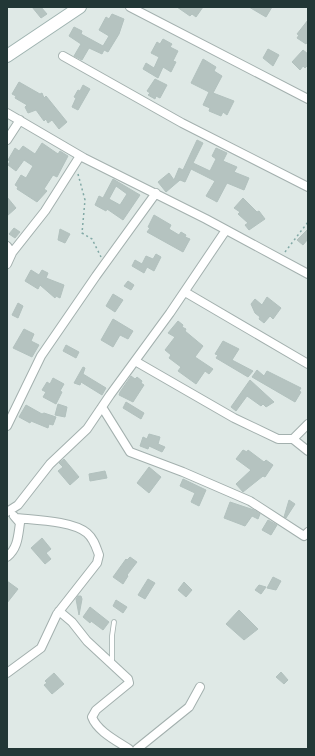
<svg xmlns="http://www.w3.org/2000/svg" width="315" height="756" viewBox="0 0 315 756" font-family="Cabin,sans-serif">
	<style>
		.building { fill: #b5c3c0; stroke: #b2c1be; fill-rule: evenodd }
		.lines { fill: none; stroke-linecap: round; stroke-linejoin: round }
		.lane-casing { stroke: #a3b0ae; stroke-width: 5.5 }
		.street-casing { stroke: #a3b0ae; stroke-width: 10 }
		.secondary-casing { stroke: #9fb3b0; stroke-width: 14 }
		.path { stroke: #82a9a6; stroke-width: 1.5; stroke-dasharray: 2 3; stroke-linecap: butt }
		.lane { stroke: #fff; stroke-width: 4 }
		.street { stroke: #fff; stroke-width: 8 }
		.secondary { stroke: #fff; stroke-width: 12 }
	</style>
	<rect width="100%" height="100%" fill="#dfe9e6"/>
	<!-- building -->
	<path class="building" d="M32 7H41L47 14 41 18Z
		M177 7H203L196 17 192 14 190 16Z
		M249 7H272L266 17Z
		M112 14 124 19 119 34 108 52 104 50 102 54 89 48 82 60 74 56 81 44 69 36 74 27 82 31 81 34 103 46 109 36 99 30 106 17 109 19Z
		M308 20V41L306 44 297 38 299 35 297 34Z
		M163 39 172 44 170 47 178 51 173 61 176 62 171 72 163 67 158 78 143 69 146 63 154 68 159 57 151 53 157 42 160 44Z
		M268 49 279 55 273 66 263 58Z
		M303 50 308 54V65L305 68 303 66 300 70 292 62Z
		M203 59 216 67 214 71 222 76 213 93 234 101 227 115 223 112 221 116 209 111 210 108 203 105 209 92 191 83Z
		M155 79 167 85 160 98 156 96 155 99 148 95 150 93 147 91Z
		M19 82 40 94 42 93 44 98 46 96 67 122 59 129 52 120 48 123 46 119 44 121 36 110 28 113 25 107 27 105 15 98 16 96 12 94Z
		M83 85 90 89 78 110 72 107 76 98 74 97 78 90 80 91Z
		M197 140 203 143 193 163 210 171 216 159 212 156 216 148 227 153 223 161 237 167 234 172 249 178 244 190 227 183 217 202 206 196 215 181 191 169 185 182 180 180 166 192 158 182 169 173 174 180 179 168 183 170Z
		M42 143 58 154 60 151 68 156 57 177 53 175 44 189 47 191 37 202 17 189 18 187 15 185 21 175 26 178 33 166 24 160 16 171 8 165 10 161 8 160 15 148 19 151 23 146 35 154Z
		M113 179 140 195 123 220 107 209 106 211 95 205 99 196 103 198ZM116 186 127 194 120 205 109 199Z
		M7 197 16 208 7 216Z
		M243 198 257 212 259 211 265 219 249 230 245 225 248 223 238 214 240 212 234 208Z
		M154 215 171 225 169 229 179 235 181 232 186 235 185 237 190 239 183 252 147 232 150 228 148 227Z
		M14 228 20 232 15 238 9 234Z
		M60 229 70 234 65 243 58 240Z
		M308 229V239L303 245 297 240Z
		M156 254 161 257 154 271 147 267 144 273 132 266 135 260 142 264 146 256 153 259Z
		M31 270 39 275 42 270 48 273 46 278 64 285 60 298 56 296 55 298 40 285 38 289 25 281Z
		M128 281 134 285 131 290 124 286Z
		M113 294 123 300 115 312 106 306Z
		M267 297 281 308 273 319 270 316 264 323 259 319 260 317 255 313 251 304 255 299 262 305Z
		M18 303 23 306 18 318 12 315Z
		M113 319 133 331 128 339 120 335 113 347 101 340Z
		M178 321 183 325 182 327 186 329 185 331 203 346 195 357 213 369 209 374 205 371 196 384 178 371 181 367 169 358 171 355 165 350 175 337 168 333Z
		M24 329 34 334 31 341 39 345 32 357 13 348Z
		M223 341 239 349 232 360 253 371 248 377 216 358 218 355 215 354Z
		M66 345 79 352 76 358 63 351Z
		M83 367 85 368 83 374 106 388 102 395 81 382 80 385 74 383Z
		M257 370 264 376 267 371 301 388 299 391 301 392 295 402 252 377Z
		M131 376 135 379 137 377 142 381 141 383 144 385 133 402 119 395 120 392Z
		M53 378 64 384 60 391 62 392 56 404 43 397 46 392 42 390 47 382 50 384Z
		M250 380 274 402 266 407 263 404 261 406 247 396 236 411 231 407Z
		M126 402 144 413 141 419 123 408Z
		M58 404 67 407 65 417 55 415Z
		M26 405 42 414 44 413 56 417 53 425 49 424 48 428 31 421 30 423 19 417Z
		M149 434 160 437 158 444 165 447 162 452 149 446 148 449 140 446 143 437 147 439Z
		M243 450 247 452 248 450 264 462 266 460 273 465 265 477 263 476 243 492 236 484 251 470 236 459Z
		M64 459 79 477 70 485 58 471 63 467 59 463Z
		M149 467 161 477 149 493 137 483Z
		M105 471 107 478 90 481 89 474Z
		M183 479 206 490 199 506 191 502 195 493 180 486Z
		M289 500 295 504 286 518 284 517Z
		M230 502 254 510 260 514 258 519 252 516 245 526 224 518Z
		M268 520 277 525 271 535 262 530Z
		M42 538 51 549 46 553 51 559 45 564 31 548Z
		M130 557 137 562 127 575 128 576 123 584 113 577 126 559 127 560Z
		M273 577 281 581 276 590 267 588Z
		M148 579 155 583 145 599 138 595Z
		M7 581 18 589 7 603Z
		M184 582 192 590 186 597 178 590Z
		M259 585 266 587 261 594 255 590Z
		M78 596H81L82 599 79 615 76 599Z
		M116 600 127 607 123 613 113 606Z
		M90 607 109 622 103 630 91 621 90 623 83 617Z
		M239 610 258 629 244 640 226 624Z
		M281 672 288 680 284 684 276 677Z
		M54 673 64 684 52 694 44 685 47 683 45 681Z"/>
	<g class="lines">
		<defs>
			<path id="lane" d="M112 663V636L114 622"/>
			<path id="street" d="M130 7 308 99
				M63 56 182 123 308 187
				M7 113 84 158 206 219 308 274
				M7 140 20 120
				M7 246 12 253 7 264
				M11 254 45 211 80 156
				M185 292 308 364
				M135 361 234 418 278 439H293L308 424
				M102 407 130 452 183 472 250 501 304 536 308 532
				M7 426 41 356 96 276 156 193
				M293 439 308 451
				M7 512 18 505 50 464 87 429 110 395 170 313 226 230
				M7 557C18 548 18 536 20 523L14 516
				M59 611 72 622 87 641 128 679 129 683 96 710 92 717C97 731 117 741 129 749
				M7 673 41 648 57 614 97 563 99 555C96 547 94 539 87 533 73 521 36 520 17 518
				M137 749 189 707 200 687"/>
			<path id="secondary" d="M7 56 80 7"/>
		</defs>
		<!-- lane casing -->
		<use href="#lane" class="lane-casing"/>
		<!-- street casing -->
		<use href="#street" class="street-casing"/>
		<!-- secondary casing -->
		<use href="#secondary" class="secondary-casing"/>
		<!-- path -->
		<path class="path" d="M78 174 85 200 82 233 92 239 101 257
			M285 252 308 222"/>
		<!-- lane -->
		<use href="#lane" class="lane"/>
		<!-- street -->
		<use href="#street" class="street"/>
		<!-- secondary -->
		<use href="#secondary" class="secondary"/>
	</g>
	<!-- border -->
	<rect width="315" height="756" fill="none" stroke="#223736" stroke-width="16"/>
</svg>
